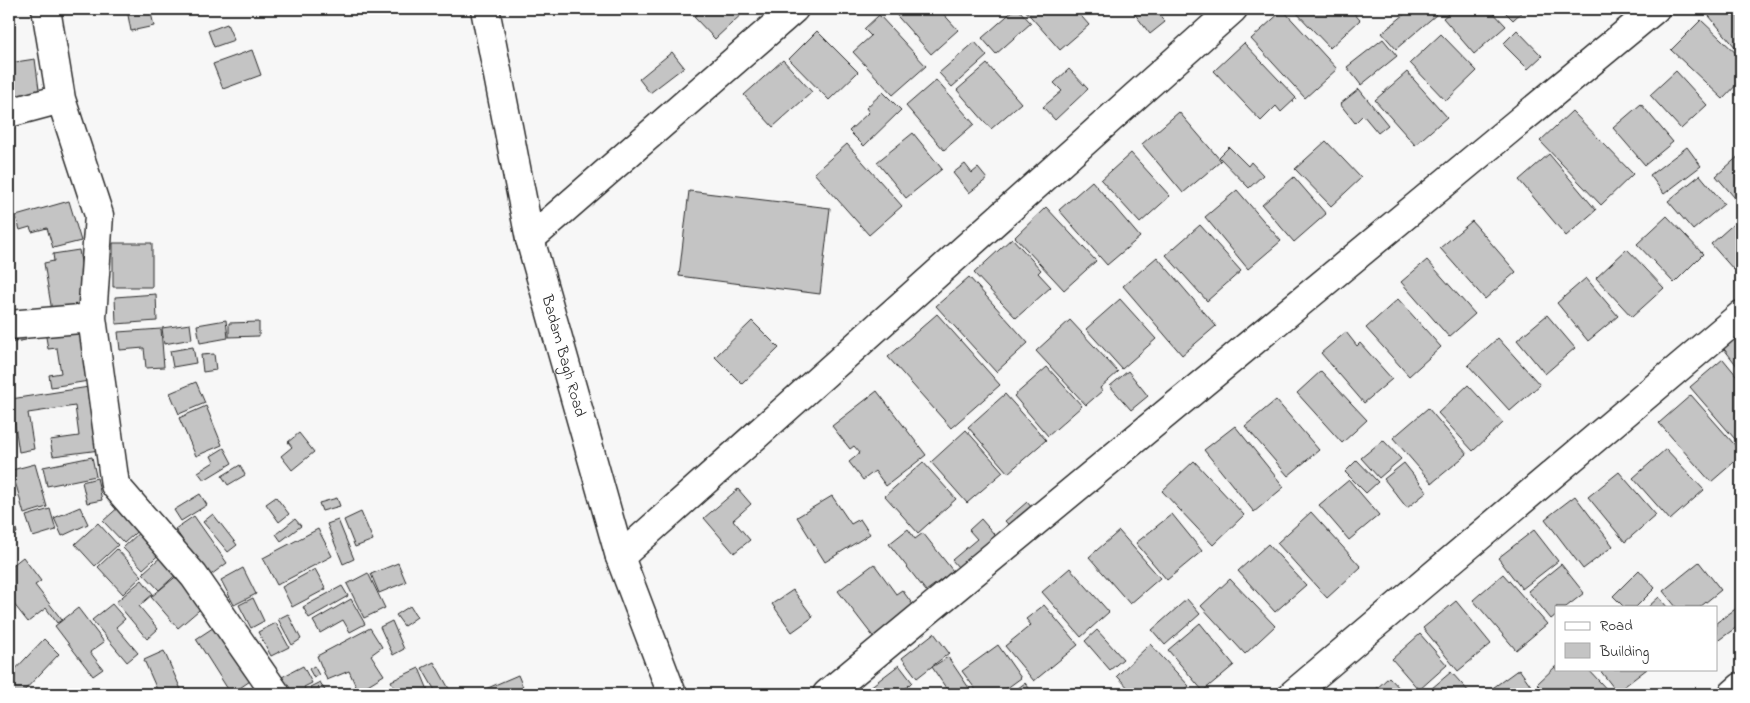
<svg xmlns="http://www.w3.org/2000/svg" width="1750" height="703" viewBox="0 0 1750 703" font-family="'Indie Flower',sans-serif">
	<style>
		.building { fill: #c4c4c4; stroke: #2b2b2b }
		.lines { fill: none; stroke-linecap: round; stroke-linejoin: round }
		.minor-casing { stroke: #2b2b2b; stroke-width: 31 }
		.major-casing { stroke: #2b2b2b; stroke-width: 31 }
		.minor { stroke: #fff; stroke-width: 28 }
		.major { stroke: #fff; stroke-width: 28 }
		.labels { text-anchor: middle; dominant-baseline: central; stroke-width: 4; stroke-linejoin: round; paint-order: stroke }
		.street-label { font-size: 16px; fill: #2b2b2b; stroke: #fff }
	</style>
	<rect width="100%" height="100%" fill="#f7f7f7"/>
	<filter id="ink" filterUnits="userSpaceOnUse"><feTurbulence type="fractalNoise" baseFrequency=".02" numOctaves="2"/><feDisplacementMap in="SourceGraphic" scale="10" xChannelSelector="R" yChannelSelector="G"/><feConvolveMatrix kernelMatrix="1 2 1 2 8 2 1 2 1" color-interpolation-filters="sRGB"/></filter>
	<g filter="url(#ink)">
		<!-- building -->
		<path class="building" d="M132 9H150L154 26 131 31 127 10Z
			M703 9H747L715 39 694 17Z
			M891 9H939L958 30 931 54Z
			M1015 9H1018L1031 23 996 54 982 38Z
			M1024 9H1075L1089 25 1060 50Z
			M1131 9H1155L1165 22 1150 34Z
			M1293 9H1350L1360 20 1330 48Z
			M1411 9H1430L1436 15 1396 49 1382 33Z
			M1454 9H1490L1506 26 1474 54 1443 18Z
			M1502 9H1525L1513 20Z
			M1705 9H1741V54L1704 10Z
			M1283 10 1337 69 1305 98 1251 39Z
			M879 15 926 66 893 95 853 52 871 36 864 29Z
			M1701 20 1741 58V80L1723 99 1671 50Z
			M227 24 234 40 214 47 208 31Z
			M1517 30 1542 56 1528 69 1503 44Z
			M817 31 858 72 829 100 789 59Z
			M1441 34 1477 71 1446 101 1410 63Z
			M1383 39 1397 56 1361 85 1347 67Z
			M975 42 987 56 952 87 939 73Z
			M1244 43 1296 98 1281 112 1276 106 1261 121 1214 71Z
			M252 50 261 75 223 89 213 64Z
			M672 52 684 67 650 93 639 79Z
			M35 59 40 97 9 101V63Z
			M783 60 812 92 773 127 744 95Z
			M987 64 1021 103 991 129 957 90Z
			M1069 69 1088 89 1055 120 1043 107 1062 91 1054 83Z
			M1676 71 1707 105 1681 129 1650 95Z
			M1407 72 1447 117 1415 145 1375 100Z
			M936 80 974 124 944 150 906 106Z
			M1359 89 1388 125 1378 133 1363 115 1355 123 1340 104Z
			M883 92 901 110 864 146 849 131 869 112 866 108Z
			M1641 104 1673 142 1645 165 1613 128Z
			M1572 111 1633 174 1601 205 1540 141Z
			M1179 112 1221 161 1183 193 1142 144Z
			M913 133 942 169 906 198 877 162Z
			M1326 141 1361 178 1331 206 1295 169Z
			M847 144 902 206 869 235 814 173Z
			M1229 147 1248 166 1251 162 1263 175 1249 188 1219 157Z
			M1687 147 1701 166 1664 194 1650 175Z
			M1131 153 1170 196 1140 223 1101 180Z
			M1549 154 1596 210 1566 236 1519 180Z
			M1741 154V205L1716 176Z
			M965 164 972 173 978 168 987 179 969 193 953 173Z
			M1700 175 1724 204 1693 230 1668 201Z
			M1294 177 1326 214 1294 242 1262 205Z
			M1092 181 1140 237 1107 265 1059 210Z
			M1237 190 1281 241 1248 269 1205 217Z
			M689 191 830 208 820 294 679 276Z
			M69 201 81 241 53 248 47 228 32 232 30 227 20 230 16 216Z
			M1046 207 1096 261 1064 290 1015 237Z
			M1667 216 1703 254 1674 283 1637 244Z
			M1738 220 1741 223V264L1734 270 1711 244Z
			M1472 221 1516 272 1485 299 1440 248Z
			M1200 225 1241 271 1207 301 1166 255Z
			M1012 238 1041 270 1038 273 1051 287 1016 318 974 273Z
			M113 243H152V287H113Z
			M1627 249 1664 288 1632 317 1596 278Z
			M79 250 89 311 53 317 44 263 54 261 53 254Z
			M1157 257 1216 326 1182 355 1123 286Z
			M1427 260 1475 314 1449 337 1401 282Z
			M969 277 1028 343 996 372 936 306Z
			M1586 278 1618 316 1588 341 1557 303Z
			M156 294 157 321 116 324 115 297Z
			M1120 299 1156 339 1122 369 1086 329Z
			M1398 299 1441 347 1409 376 1366 328Z
			M937 314 1000 385 951 428 888 357Z
			M1547 315 1575 348 1545 374 1517 340Z
			M226 320 228 338 200 343 197 325Z
			M1070 320 1118 372 1100 388 1102 391 1086 405 1036 351Z
			M752 321 779 348 742 384 715 357Z
			M259 322V336L229 337V323Z
			M85 324 95 380 51 387 49 375 61 373 57 348 48 349 45 331Z
			M190 324 192 339 164 344 162 328Z
			M24 327 26 340 9 343V329Z
			M161 329 164 367 146 368 144 348 120 350 118 332Z
			M1741 329V371L1721 345Z
			M1346 332 1357 346 1360 343 1392 379 1364 403 1321 353Z
			M1498 338 1540 385 1510 411 1468 365Z
			M9 345 12 380H9Z
			M193 347 196 363 173 367 170 351Z
			M214 354 216 370 203 372 201 355Z
			M1723 359 1741 381V446L1690 387Z
			M1047 367 1082 406 1048 436 1014 396Z
			M1128 371 1148 396 1131 410 1110 386Z
			M1321 371 1367 420 1342 443 1297 393Z
			M196 382 205 403 179 414 170 393Z
			M1468 385 1503 423 1473 451 1438 413Z
			M89 387 100 450 53 456 50 440 79 436 75 406 28 413 34 449 19 452 11 399Z
			M877 391 926 455 886 486 875 471 863 480 849 462 860 453 854 446 850 449 832 426Z
			M1005 394 1046 440 1008 473 968 427Z
			M1691 395 1741 452V456L1711 482 1659 423Z
			M1276 400 1319 450 1288 476 1245 426Z
			M206 406 222 445 196 456 179 418Z
			M1428 408 1467 454 1432 483 1393 438Z
			M1235 426 1284 487 1254 512 1204 450Z
			M966 430 1003 472 967 503 931 462Z
			M299 433 314 452 292 470 281 456 292 447 288 442Z
			M1383 440 1401 459 1379 478 1361 458Z
			M224 448 232 463 204 480 198 472 214 462 211 456Z
			M1666 449 1704 490 1670 520 1633 478Z
			M92 457 96 476 47 486 43 467Z
			M1357 460 1378 482 1366 493 1345 472Z
			M1194 461 1244 515 1213 545 1162 491Z
			M923 462 956 499 918 533 885 496Z
			M1404 463 1427 492 1407 508 1384 479Z
			M35 464 47 507 24 514 12 470Z
			M240 465 245 475 228 485 222 476Z
			M1619 472 1656 515 1625 542 1588 497Z
			M97 478 102 500 87 503 82 482Z
			M1349 480 1379 515 1349 540 1319 505Z
			M738 489 751 504 733 520 750 540 734 553 704 518Z
			M200 494 207 505 181 521 174 510Z
			M832 496 851 524 860 519 870 534 825 562 797 517Z
			M1575 496 1613 546 1583 569 1545 519Z
			M276 497 289 514 279 522 266 504Z
			M337 498 340 506 322 511 319 503Z
			M1027 502 1038 515 1016 533 1005 521Z
			M121 505 142 527 124 543 103 521Z
			M80 507 88 524 62 536 54 518Z
			M50 509 56 530 33 537 26 516Z
			M11 510 17 533 9 535V511Z
			M361 512 373 540 355 547 344 520Z
			M1311 512 1361 567 1327 598 1277 543Z
			M213 514 237 545 228 552 203 522Z
			M1172 514 1202 551 1167 580 1136 543Z
			M194 516 227 563 208 577 175 529Z
			M295 519 301 526 281 541 276 534Z
			M981 519 1001 542 964 574 952 560 977 539 969 530Z
			M338 520 354 559 343 564 327 524Z
			M98 523 118 545 95 566 75 544Z
			M144 528 164 550 143 569 123 548Z
			M318 529 332 556 277 585 263 558Z
			M908 529 915 539 923 533 953 571 926 591 889 544Z
			M1534 530 1558 561 1522 589 1498 558Z
			M1119 531 1160 578 1130 604 1089 557Z
			M1268 544 1306 585 1275 612 1238 571Z
			M117 549 142 576 123 594 98 567Z
			M164 554 180 571 159 590 143 573Z
			M23 557 41 581 35 585 62 620 57 623 46 608 28 622 9 598V568Z
			M1699 562 1721 590 1700 607H1676L1663 591Z
			M398 563 406 582 379 593 371 574Z
			M874 564 896 594 902 590 916 609 875 639 838 591Z
			M1561 564 1584 593 1566 607H1556V615L1551 619 1528 591Z
			M243 568 256 594 234 605 221 580Z
			M1070 568 1109 612 1081 637 1042 592Z
			M315 569 326 589 292 607 282 587Z
			M1639 570 1655 588 1636 607H1624L1613 596Z
			M368 573 385 608 364 618 347 584Z
			M179 574 205 605 178 628 151 597Z
			M1503 574 1547 624 1516 650 1473 600Z
			M1230 579 1275 626 1245 654 1201 606Z
			M142 580 153 594 139 606 158 629 147 639 116 602Z
			M342 586 348 596 309 618 303 607Z
			M793 590 813 617 792 632 772 604Z
			M1659 597 1667 607H1648Z
			M253 598 264 621 251 628 239 605Z
			M351 599 365 624 350 632 343 620 320 633 313 621Z
			M1187 599 1200 614 1165 645 1152 630Z
			M1456 601 1491 644 1458 671 1423 628Z
			M112 604 125 619 116 627 138 653 127 662 92 620Z
			M1044 605 1078 645 1034 681 1005 646 1031 625 1026 619Z
			M1741 605V624L1716 642V623Z
			M410 606 417 617 404 626 396 615Z
			M78 608 104 642 90 652 103 669 93 676 55 626Z
			M288 614 301 639 292 645 278 619Z
			M392 621 404 649 393 655 380 627Z
			M222 622 256 677 231 694 196 639Z
			M276 623 289 647 271 656 258 632Z
			M1200 623 1234 665 1203 691 1168 650Z
			M370 628 382 647 371 655 384 675 358 691 349 671 327 680 317 656Z
			M1097 630 1123 659 1110 670 1085 641Z
			M934 633 949 653 917 678 902 658Z
			M1420 634 1447 665 1419 690 1392 659Z
			M44 639 59 654 21 694H11L9 692V676Z
			M1150 644 1189 686 1180 694H1134L1117 676Z
			M998 645 1021 678 999 694H979L962 671Z
			M164 651 183 694H159L144 660Z
			M948 657 973 694H950L932 667Z
			M434 662 452 694H437L422 668Z
			M899 665 912 682 906 688 911 694H861Z
			M303 666 312 683 304 687 308 694H291L282 677Z
			M314 666 319 675 314 678 309 669Z
			M1556 666V669H1588L1611 694H1547L1537 684Z
			M419 668 428 690 418 694H397L391 681Z
			M1519 669 1534 690 1529 694H1493L1490 690Z
			M1599 669H1647L1617 692Z
			M1451 672 1471 694H1425Z
			M518 675 525 692 520 694H482L481 691Z
			M1389 677 1405 694H1377L1374 691Z
			M320 682 327 694H314L310 687Z
			M1025 683 1034 694H1010Z"/>
		<g class="lines">
			<defs>
				<path id="minor" d="M46 9 61 99 99 215 92 318 115 485 194 576 276 694
					M9 113 61 99
					M530 239 794 9
					M9 325 92 318
					M620 557 1233 9
					M827 694 1655 9
					M1293 694 1741 315
					M1733 694 1741 687"/>
				<g id="major">
					<path id="s1" d="M485 9 530 239 620 557 672 694"/>
				</g>
			</defs>
			<!-- minor casing -->
			<use href="#minor" class="minor-casing"/>
			<!-- major casing -->
			<use href="#major" class="major-casing"/>
			<!-- minor -->
			<use href="#minor" class="minor"/>
			<!-- major -->
			<use href="#major" class="major"/>
		</g>
	</g>
	<g class="labels">
		<!-- street labels -->
		<g class="street-label">
			<text stroke="none"><textPath href="#s1" startOffset="356">Badam Bagh Road</textPath></text>
		</g>
	</g>
	<!-- margin -->
	<rect width="1750" height="703" fill="none" stroke="#fff" stroke-width="30"/>
	<rect x="15" y="15" width="1720" height="673" fill="none" stroke="#2b2b2b" stroke-width="2" filter="url(#ink)"/>
	<!-- legend -->
	<rect x="1555" y="606" width="162" height="65" fill="#ffffff" stroke="#aaaaaa"/>
	<rect x="1565" y="622" width="25" height="8" fill="#ffffff" stroke="#aaaaaa"/>
	<text x="1600" y="630" font-size="15" fill="#2b2b2b">Road</text>
	<rect x="1565" y="643" width="25" height="15" fill="#c4c4c4" stroke="#aaaaaa"/>
	<text x="1600" y="656" font-size="15" fill="#2b2b2b">Building</text>
</svg>
